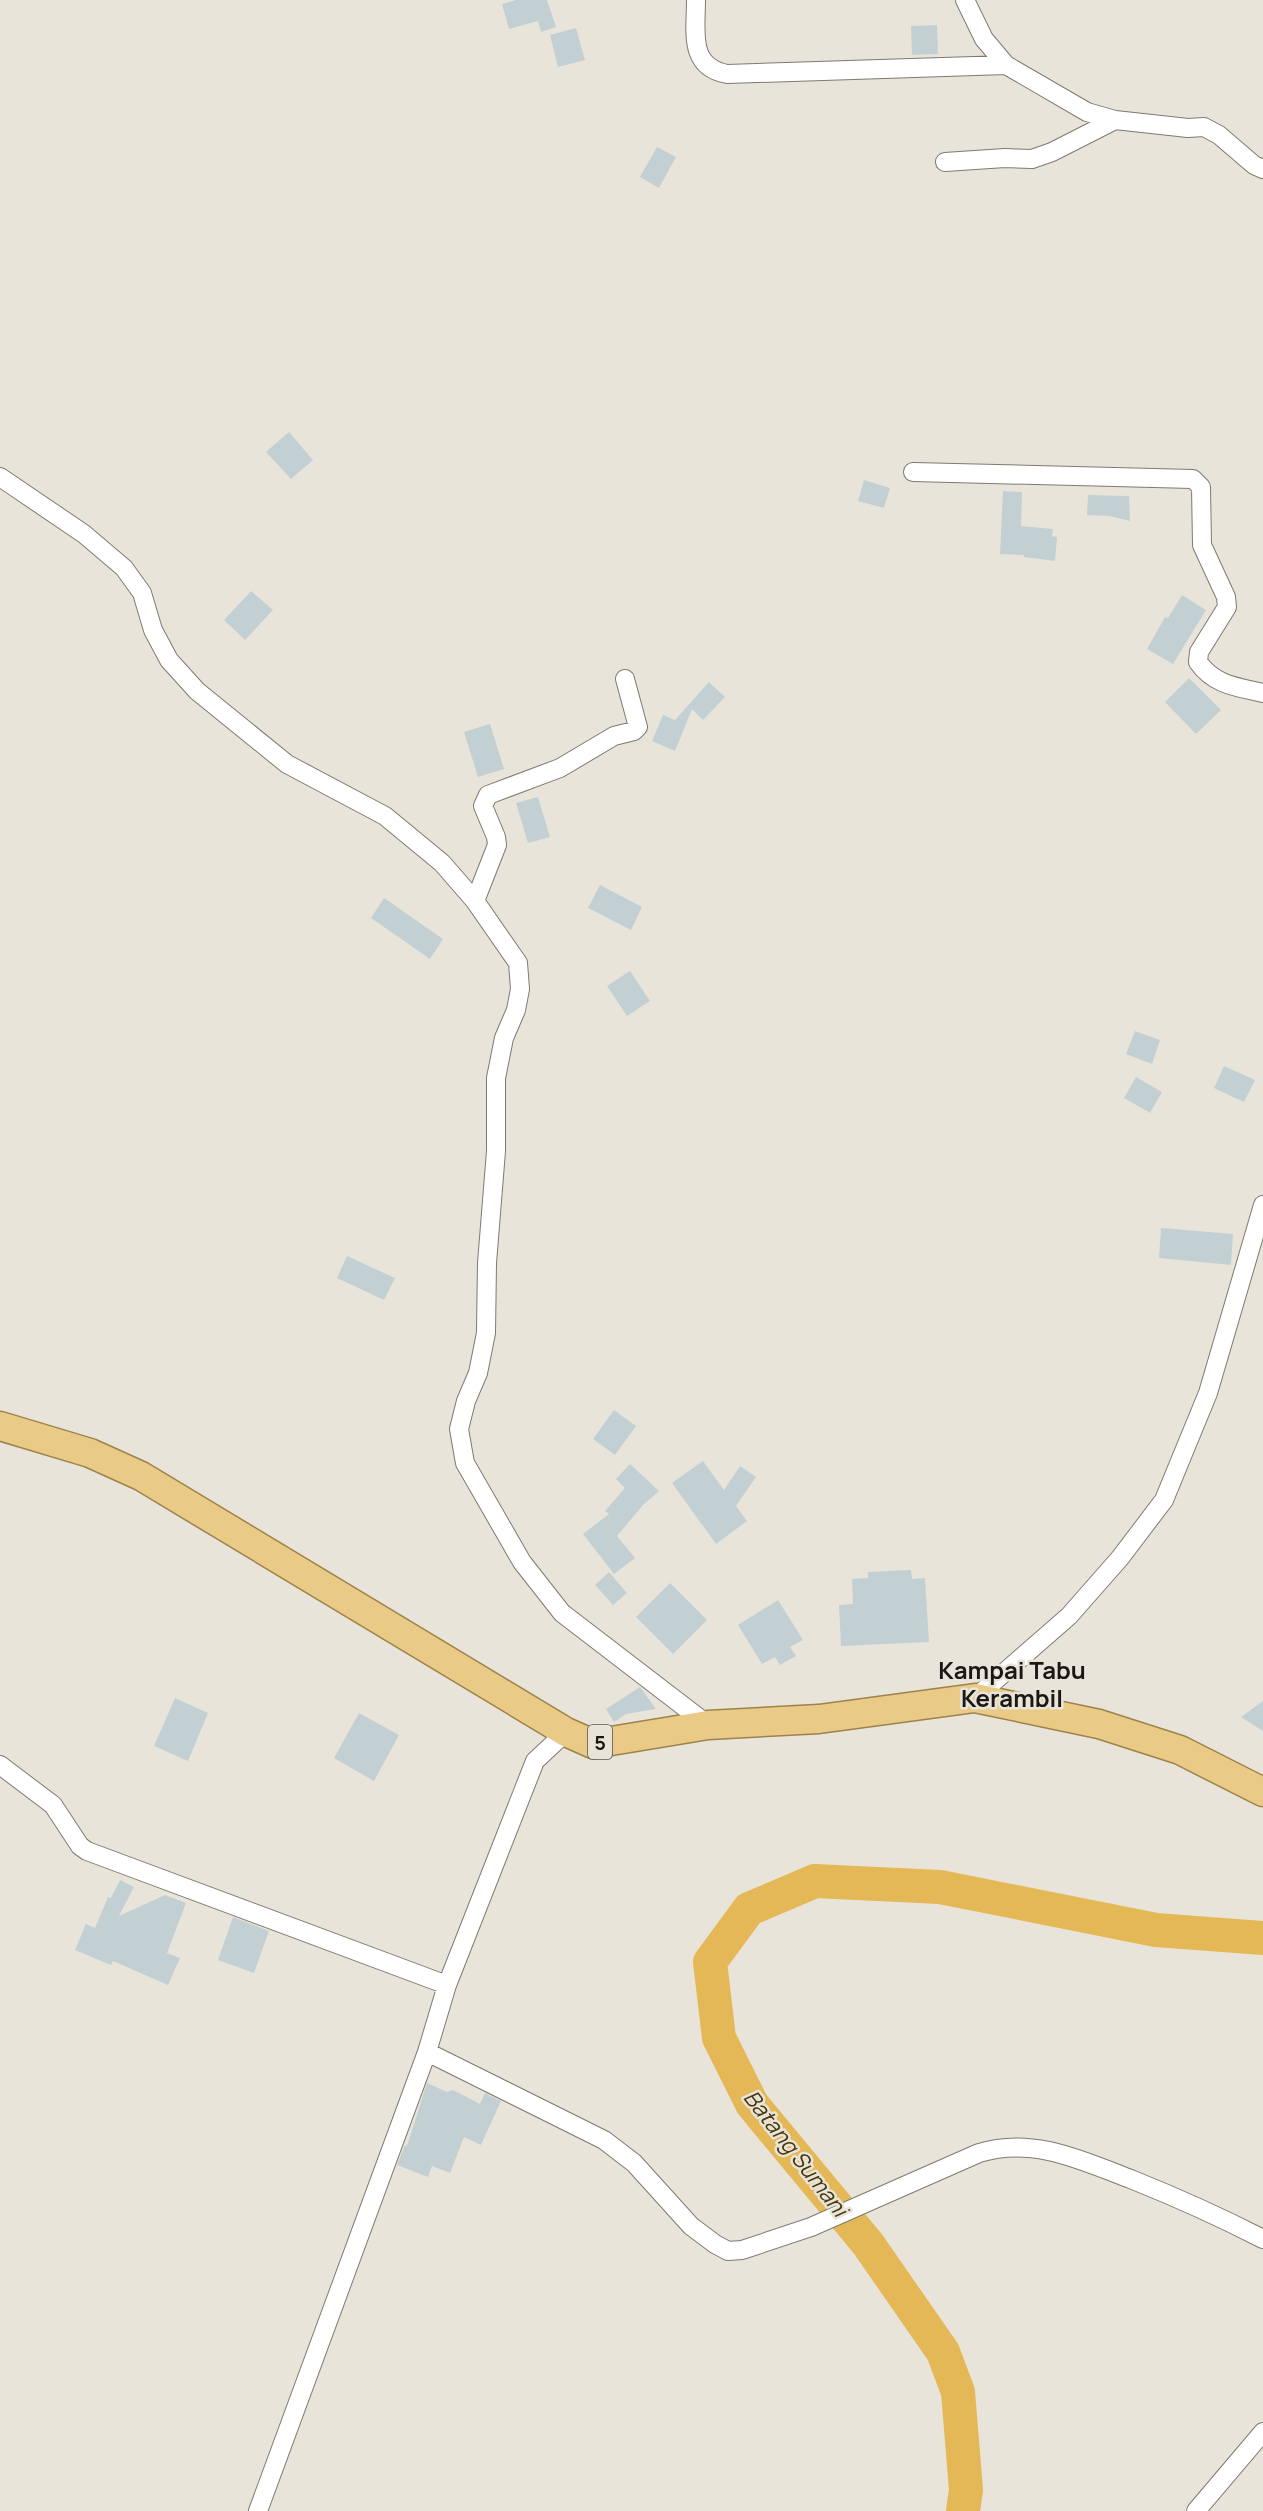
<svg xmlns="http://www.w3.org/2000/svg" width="1263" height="2511" viewBox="0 0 1263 2511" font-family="Manrope,sans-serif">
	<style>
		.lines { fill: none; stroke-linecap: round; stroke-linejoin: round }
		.river { stroke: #e4b856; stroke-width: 34 }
		.building { fill: #c3d0d3 }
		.minor-casing { stroke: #7e7a70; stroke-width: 20 }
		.trunk-casing { stroke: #9d834b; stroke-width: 31 }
		.minor { stroke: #fff; stroke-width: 18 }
		.trunk { stroke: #eaca87; stroke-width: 28 }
		.labels { text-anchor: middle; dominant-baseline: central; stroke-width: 5; stroke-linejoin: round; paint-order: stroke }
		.shield { fill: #e9e4d9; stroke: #58554f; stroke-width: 1.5 }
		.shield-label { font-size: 20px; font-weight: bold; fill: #1a1814 }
		.water-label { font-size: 22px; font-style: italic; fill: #48360b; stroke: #e9e4d9 }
		.quarter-label { font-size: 24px; font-weight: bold; fill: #1a1814; stroke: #e9e4d9 }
	</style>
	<rect width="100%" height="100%" fill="#e9e4d9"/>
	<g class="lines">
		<!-- river -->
		<path class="river" d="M963 2511 966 2490 958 2392 943 2352 868 2244 752 2104 719 2038 710 1962 749 1909 815 1881 940 1887 1156 1930 1263 1938"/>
	</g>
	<!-- building -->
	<path class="building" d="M516 0H547L556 27 541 32 538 21 509 29 502 4Z
		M937 25 938 54 912 55 911 26Z
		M576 28 585 60 558 67 550 35Z
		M657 147 676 157 659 188 640 177Z
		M289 432 313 460 291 479 266 452Z
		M864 480 890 488 884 508 858 501Z
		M1003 491 1022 492 1021 526 1053 529 1052 536 1057 537 1055 561 1024 557V555L1000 554Z
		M1088 495 1129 496 1130 521 1110 516 1087 515Z
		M251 591 273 610 245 640 224 620Z
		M1182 595 1206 610 1173 664 1147 649 1165 617 1168 618Z
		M1189 678 1221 710 1196 734 1165 702Z
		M709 682 725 697 703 720 692 709 675 751 652 741 663 715 675 720Z
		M490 724 504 769 478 777 464 732Z
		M538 797 550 837 528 843 516 803Z
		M600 885 642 907 631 930 588 908Z
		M384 898 443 939 430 959 371 918Z
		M630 971 650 1001 627 1016 607 986Z
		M1135 1031 1160 1040 1152 1064 1126 1054Z
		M1224 1066 1255 1080 1244 1102 1214 1088Z
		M1136 1077 1162 1092 1150 1113 1124 1098Z
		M1161 1228 1233 1234 1231 1265 1159 1258Z
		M347 1256 395 1278 384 1300 337 1278Z
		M614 1410 636 1426 615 1455 593 1439Z
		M703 1461 724 1490 740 1466 756 1477 736 1506 747 1521 716 1544 672 1483Z
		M630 1464 659 1491 643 1505 617 1536 635 1558 614 1574 583 1534 609 1514 605 1511 625 1488 616 1479Z
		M911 1570 912 1579 925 1578 929 1642 841 1646 839 1605 853 1604 852 1579 868 1578V1572Z
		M609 1572 627 1593 613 1605 595 1585Z
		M670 1583 707 1620 673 1654 636 1617Z
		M778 1600 803 1640 790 1647 796 1656 780 1665 775 1657 762 1664 738 1625Z
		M640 1687 656 1709 626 1714 614 1722 606 1709Z
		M175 1698 208 1713 188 1761 154 1746Z
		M1263 1701V1731L1241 1717Z
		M359 1713 399 1735 374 1781 334 1758Z
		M120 1880 134 1887 119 1916 165 1895 186 1903 167 1953 180 1958 168 1985 113 1961 111 1965 75 1950 86 1924 95 1928 108 1897 111 1898Z
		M233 1917 269 1931 254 1973 218 1960Z
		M427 2083 447 2092 453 2090 480 2104 485 2093 501 2101 481 2145 464 2137 450 2173 432 2166 428 2177 397 2165 405 2145 407 2146Z"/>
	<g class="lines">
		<defs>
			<path id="minor" d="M696 0C696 31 688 67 727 74L1006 65
				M965 0 984 39 1006 65 1087 112 1115 120 1188 128 1204 127 1219 135 1254 165 1263 169
				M945 162 1005 158 1032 159 1052 152 1115 120
				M913 472 1193 479 1201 487 1202 545 1226 597 1227 607 1199 652 1198 662C1214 685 1237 687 1263 693
				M0 477 84 534 124 568 142 593 153 630 169 660 197 691 287 764 385 816 442 863 475 901 518 963 520 989 516 1010 504 1038 496 1078V1151L487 1263 486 1333 478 1373 466 1401 459 1429 465 1463 522 1562 562 1613 708 1725
				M475 901 497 845 496 837 483 806 488 795 560 768 614 736 634 731 638 727 625 679
				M975 1698 1069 1616 1120 1558 1164 1500 1208 1393 1263 1205
				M0 1765 53 1805 80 1846 87 1851 447 1985
				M427 2052 604 2140 634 2163 691 2226 715 2244 728 2251 742 2250 811 2227 979 2153C1033 2136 1083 2161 1133 2180 1178 2198 1220 2217 1263 2239
				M258 2511 427 2052 447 1985 535 1761 566 1732
				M1196 2511 1263 2432"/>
			<path id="trunk" d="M0 1426 90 1453 141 1476 566 1732 593 1744 708 1725 819 1719 975 1698 1099 1724 1180 1750 1263 1792"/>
		</defs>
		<!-- minor casing -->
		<use href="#minor" class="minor-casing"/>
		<!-- trunk casing -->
		<use href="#trunk" class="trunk-casing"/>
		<!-- minor -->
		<use href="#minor" class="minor"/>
		<!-- trunk -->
		<use href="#trunk" class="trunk"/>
	</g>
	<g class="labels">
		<!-- shield labels -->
		<rect class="shield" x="588" y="1725" width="24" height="34" rx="4.5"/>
		<g class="shield-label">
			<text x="600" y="1742">5</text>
		</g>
		<!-- water labels -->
		<g class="water-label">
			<text transform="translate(796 2153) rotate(52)">Batang Sumani</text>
		</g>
		<!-- quarter labels -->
		<g class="quarter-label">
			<text x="1012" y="1669">Kampai Tabu<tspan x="1012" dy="28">Kerambil</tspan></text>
		</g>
	</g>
</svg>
